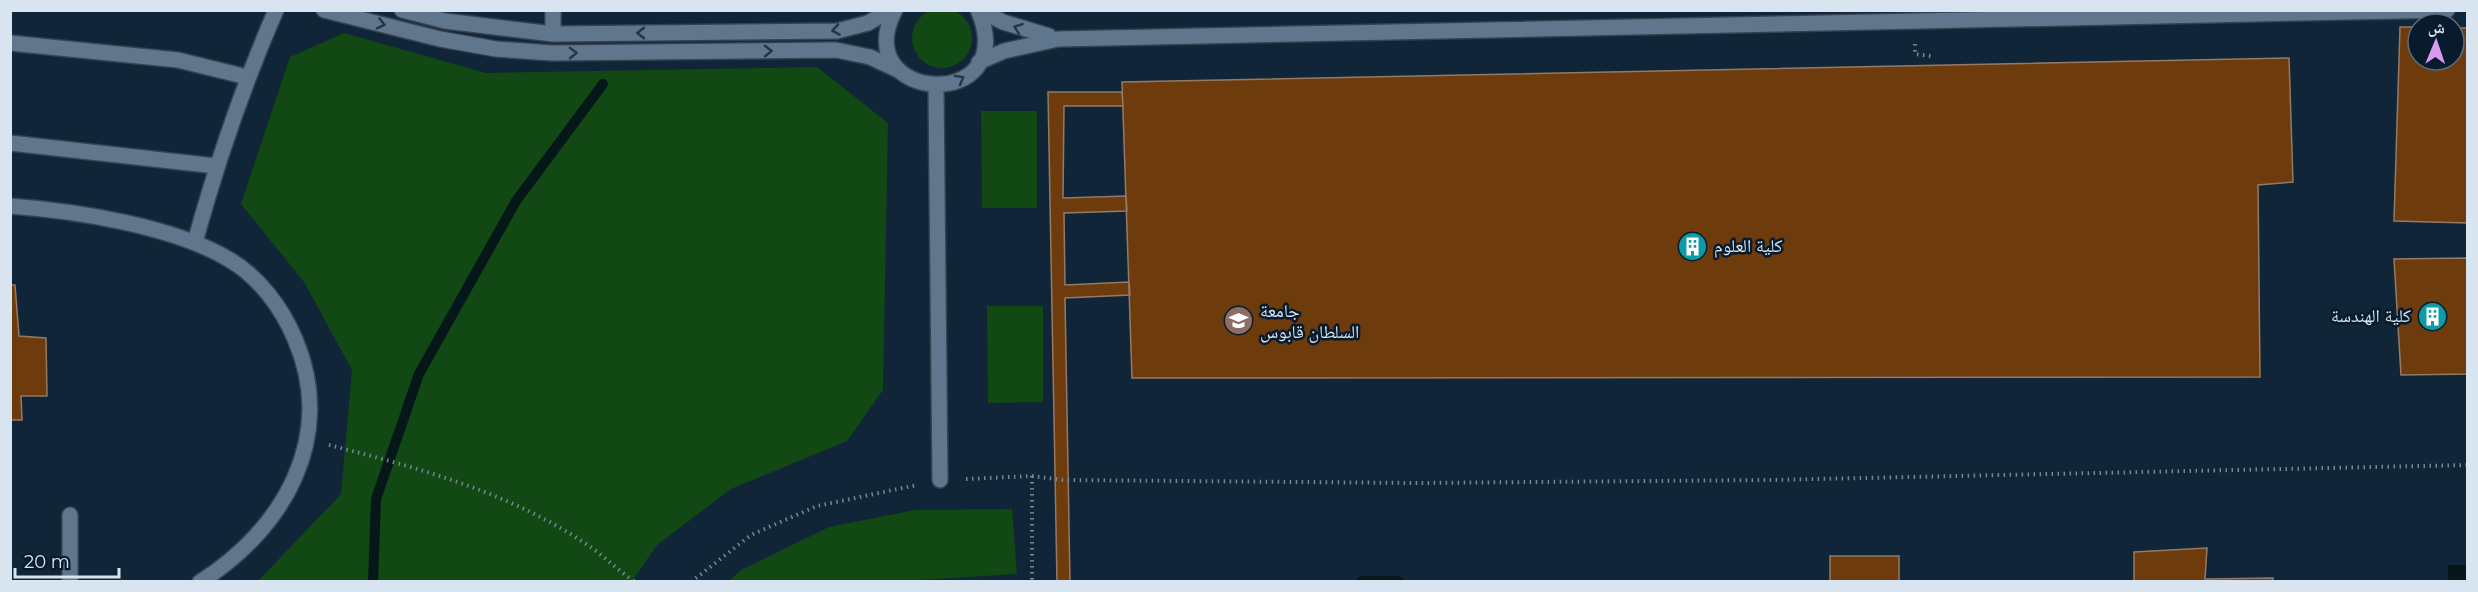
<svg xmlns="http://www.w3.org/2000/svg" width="2478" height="592" viewBox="0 0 2478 592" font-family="Montserrat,'Noto Naskh Arabic',sans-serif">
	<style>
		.green { fill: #114813 }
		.water { fill: #061719 }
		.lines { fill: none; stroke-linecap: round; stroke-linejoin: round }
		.stream { stroke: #061719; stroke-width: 10 }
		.building { fill: #6e3c0c; stroke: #947a66; stroke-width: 1.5 }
		.minor-casing { stroke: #344151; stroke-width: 18 }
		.path { stroke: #768796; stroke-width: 4; stroke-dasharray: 1.5 4.5; stroke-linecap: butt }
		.minor { stroke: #60768c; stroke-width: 15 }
		.oneway { stroke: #22364a }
		.labels { text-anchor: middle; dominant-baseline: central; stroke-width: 5; stroke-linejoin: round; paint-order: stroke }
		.poi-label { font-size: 18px; fill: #d8e5f1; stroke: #081b2d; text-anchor: start }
	</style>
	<rect width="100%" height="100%" fill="#112538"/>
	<!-- green -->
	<path class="green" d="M912 38a30 30 0 1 1 60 0a30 30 0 1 1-60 0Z
		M344 33 486 73 817 67 888 123 883 390 847 441 731 489 657 545 632 581H258L341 494 352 370 304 282 241 204 290 57Z
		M981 111H1037V208H982Z
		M987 306H1043V402L988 403Z
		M1012 509 1017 574 887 582 729 581 741 570 829 527 915 510Z"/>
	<!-- water -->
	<path class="water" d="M2448 565H2467V581H2448Z
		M1360 576H1399L1406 581H1356Z"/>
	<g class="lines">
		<!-- stream -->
		<path class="stream" d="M373 582 376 499 419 374 516 201 603 84"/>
	</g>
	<!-- building -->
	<path class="building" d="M2400 27H2418V60H2454V28H2468V223L2394 221Z
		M2289 58 2293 182 2258 185 2260 377 1132 378 1122 82Z
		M1048 92H1122L1123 106H1064L1063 198 1126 196 1127 211 1064 213 1065 285 1129 282 1130 295 1065 298 1070 582H1057Z
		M2468 258V374L2401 375 2394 259Z
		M10 285H15L19 336 46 338 47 396H21L22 420H10Z
		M2207 548 2205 579 2273 578V582H2134V552Z
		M1830 556H1899V582H1830Z"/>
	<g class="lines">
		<defs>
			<path id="minor" d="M324 10 440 39 496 49 552 53 836 50 870 57 900 71
				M402 10 445 21 553 34 837 31 868 23 890 10
				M553 10V34
				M895 10C846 104 1023 114 978 10
				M980 10 1003 22 1049 36
				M10 43 178 60 247 77
				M979 62 1004 51 1058 39 2447 10
				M936 87 940 480
				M10 143 216 166
				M10 206C76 211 174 226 230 260 259 277 282 308 295 339 337 437 284 529 200 582
				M195 242C217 162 243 86 276 10
				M70 582V515"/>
		</defs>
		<!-- minor casing -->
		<use href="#minor" class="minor-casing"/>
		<!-- path -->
		<path class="path" d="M1915 44V54L1931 56
			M329 445C415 467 505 491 580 540 600 552 616 569 635 582
			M1032 476V582
			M966 479 1032 476 1063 480 1417 483 1771 480 2468 465
			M691 582 751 535 817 506 917 485"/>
		<!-- minor -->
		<use href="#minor" class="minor"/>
	</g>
	<!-- one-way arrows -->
	<defs><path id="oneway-chevron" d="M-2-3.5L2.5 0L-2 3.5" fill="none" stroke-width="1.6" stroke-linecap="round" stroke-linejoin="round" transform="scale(1.5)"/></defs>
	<g class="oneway">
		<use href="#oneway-chevron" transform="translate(381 24) rotate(14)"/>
		<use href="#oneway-chevron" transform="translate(1018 28) rotate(-160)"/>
		<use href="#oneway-chevron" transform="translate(836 30) rotate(171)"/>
		<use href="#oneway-chevron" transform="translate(641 33) rotate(180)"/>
		<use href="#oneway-chevron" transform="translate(768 51) rotate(-1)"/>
		<use href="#oneway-chevron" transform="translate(573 53) rotate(-1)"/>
		<use href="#oneway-chevron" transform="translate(960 79) rotate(-29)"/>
	</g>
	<!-- icons -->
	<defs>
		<symbol id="building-disc" viewBox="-11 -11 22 22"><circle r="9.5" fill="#0f9aa8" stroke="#081b2d"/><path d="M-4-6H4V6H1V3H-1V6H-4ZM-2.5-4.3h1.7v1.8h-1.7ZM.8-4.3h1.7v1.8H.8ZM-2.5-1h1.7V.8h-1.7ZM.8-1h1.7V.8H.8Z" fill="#fff"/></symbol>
		<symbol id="university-disc" viewBox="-11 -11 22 22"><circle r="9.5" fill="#8d6e63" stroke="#081b2d"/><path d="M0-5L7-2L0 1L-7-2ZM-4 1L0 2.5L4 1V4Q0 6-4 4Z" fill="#fff"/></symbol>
	</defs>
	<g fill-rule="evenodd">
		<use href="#building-disc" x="1676" y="230" width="33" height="33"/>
		<use href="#building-disc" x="2416" y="300" width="33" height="33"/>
		<use href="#university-disc" x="1222" y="304" width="33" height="33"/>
	</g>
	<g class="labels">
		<!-- poi labels -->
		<g class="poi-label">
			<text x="1714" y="246">كلية العلوم</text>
			<text x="1260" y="311">جامعة<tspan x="1260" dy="21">السلطان قابوس</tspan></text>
			<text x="2411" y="316" text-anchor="end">كلية الهندسة</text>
		</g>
	</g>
	<!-- border -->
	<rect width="2478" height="592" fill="none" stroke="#d8e5f1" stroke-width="24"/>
	<!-- north arrow -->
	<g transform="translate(2436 42) rotate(2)"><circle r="28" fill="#081b2d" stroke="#5b6c7b" stroke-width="1.5"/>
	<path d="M0-4.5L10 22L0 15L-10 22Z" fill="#dc99f4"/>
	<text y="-9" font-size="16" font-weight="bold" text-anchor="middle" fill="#d8e5f1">ش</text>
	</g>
	<!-- scale -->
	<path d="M15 568v9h104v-9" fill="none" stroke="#d8e5f1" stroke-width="3"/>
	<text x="24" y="568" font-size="18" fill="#d8e5f1" stroke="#081b2d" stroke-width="4.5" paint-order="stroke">20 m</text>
</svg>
